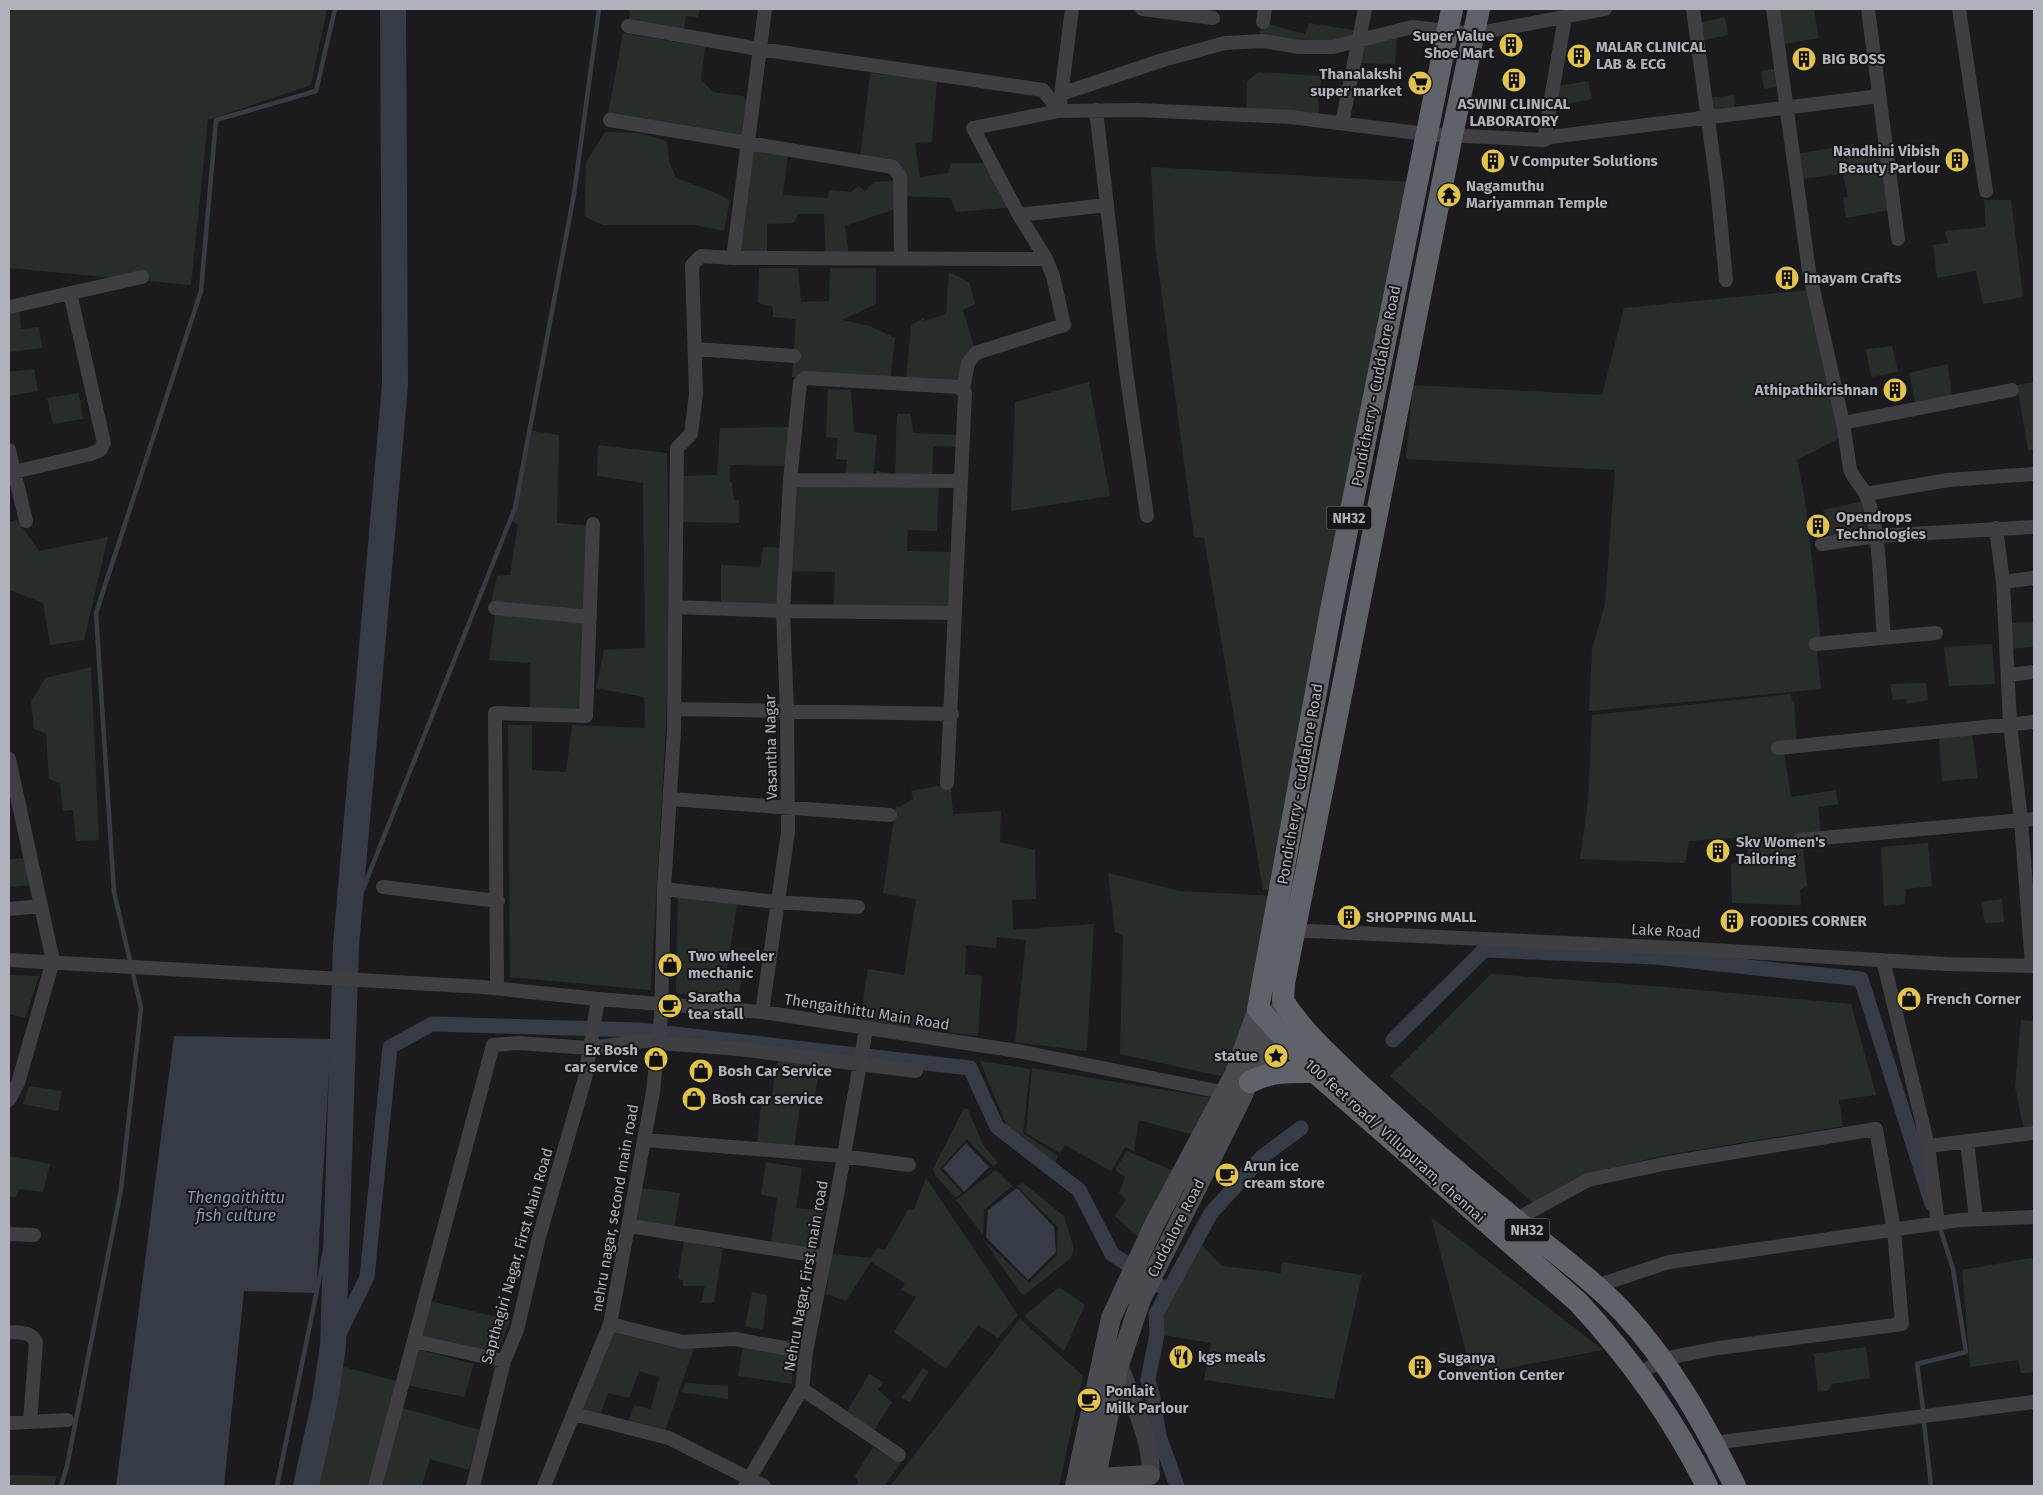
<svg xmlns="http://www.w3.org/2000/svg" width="2043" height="1495" viewBox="0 0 2043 1495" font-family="'Fira Sans',sans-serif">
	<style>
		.green { fill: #272e29 }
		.water { fill: #353c45 }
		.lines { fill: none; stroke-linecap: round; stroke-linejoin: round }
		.stream { stroke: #353c45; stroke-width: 4.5 }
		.canal { stroke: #353c45; stroke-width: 15 }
		.river { stroke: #353c45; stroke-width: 26 }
		.minor { stroke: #3e3e43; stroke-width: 14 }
		.tertiary { stroke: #3e3e43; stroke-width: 18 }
		.secondary { stroke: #4a4b51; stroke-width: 20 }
		.trunk { stroke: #606269; stroke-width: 22 }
		.labels { text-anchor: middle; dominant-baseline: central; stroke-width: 4; stroke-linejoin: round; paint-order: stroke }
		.shield { fill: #161618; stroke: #81828a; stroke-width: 1 }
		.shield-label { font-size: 14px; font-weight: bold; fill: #afb1bb }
		.poi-label { font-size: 15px; font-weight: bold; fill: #afb1bb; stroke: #161618; text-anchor: start }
		.street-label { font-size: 15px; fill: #afb1bb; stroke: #161618 }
		.water-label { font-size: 16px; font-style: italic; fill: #899ab2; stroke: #161618 }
	</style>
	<rect width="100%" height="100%" fill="#1b1b1d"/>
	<!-- green -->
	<path class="green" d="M9 9H327L311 85 208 120 191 285 9 268Z
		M630 9H700L698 17 686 16 684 31 628 26Z
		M1774 9H1814L1819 38 1779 45Z
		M1725 17 1728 35 1700 41 1698 23Z
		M1261 22 1305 34 1309 23 1353 30 1358 42 1259 40Z
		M1397 32 1395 64 1357 63 1361 43Z
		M623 33 705 47 701 79 713 92 743 96 748 104 743 138 608 114Z
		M1780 68 1783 86 1764 89 1761 71Z
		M1258 72 1322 76 1318 97 1319 114 1246 112 1247 82Z
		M870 73 937 80 932 142 915 143 920 177 948 173 951 163H984L1015 207 956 212 951 198 903 196 899 173 860 159Z
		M1588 81 1592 99 1557 106 1559 86Z
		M1734 95 1735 107 1744 106 1711 116 1709 98Z
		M605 132 640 133 667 141 669 161 676 178 714 192 730 201 724 231 694 225H603L585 217 586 162Z
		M1854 144 1855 158 1883 154 1890 210 1846 218 1843 198 1848 197 1843 174 1801 179 1797 154Z
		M751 145 788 153 783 195 828 198 829 190 851 192 858 186 865 191 874 182 896 181 895 209 845 226 849 255 826 256 824 214H798L794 223 767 224V256L736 258Z
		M1151 167 1411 182 1401 225 1393 242 1392 258 1275 889 1263 890 1204 538 1194 537 1155 244Z
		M1984 200H2011L2023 297 1983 304 1976 271 1937 278 1933 245 1948 243 1945 231 1986 227Z
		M759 268H798L801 302 829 301 830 268H876V304L842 320 870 326 895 338 890 382 792 377 796 319 773 317V307L758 303Z
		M949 272 969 282 975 304 963 310 976 353 961 385 906 380 911 325 924 318V321L946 314Z
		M1809 290 1842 437 1797 460 1804 494 1817 602 1820 635 1816 644 1821 689 1589 711 1592 649 1605 604 1615 470 1406 459 1413 385 1602 395 1624 308Z
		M19 307 21 329 39 327 42 348 9 352V310Z
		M1892 346 1898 372 1871 377 1866 349Z
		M1948 364 1952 399 1916 407 1909 373Z
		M34 369 38 391 9 396V372Z
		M1089 382 1110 496 1011 511 1015 402Z
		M2034 382V450H2028L2017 385Z
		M828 389 851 390 854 432 877 435 873 480 845 477 847 460 836 459 838 438 826 437Z
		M79 393 83 419 53 424 47 398Z
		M897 414H911L913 433 959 435 960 447 933 446 932 478 875 481 876 471 895 474Z
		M792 427 788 466 730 465V482L732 483 734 500H739V523L681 522V476L717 475 720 428Z
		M532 431 559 435 557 523 591 526 583 712 530 710V663L489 660 495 615 489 612 497 576 510 575 518 524 512 521Z
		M598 445 667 453C668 524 671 595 668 665 665 774 656 881 651 990L510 977 508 725H532V770L566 772 572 725 645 728 644 697 596 688 604 650 645 648 643 483 597 476Z
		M791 481 939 484 937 531 908 530 907 551 953 552 951 610H833L835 572 787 571Z
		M1863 501 1867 536 1831 542 1823 510Z
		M17 520 39 551 108 537 84 640 50 645 43 603 9 590V522Z
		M763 547 783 548 780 609 721 607V565L760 567Z
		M2034 622V654L2033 647 2010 649 2008 623Z
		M1992 644 1995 684 1949 686 1944 647Z
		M91 667 99 840 76 841 73 810 63 811 60 783 49 779 46 734 34 729 31 702 45 678Z
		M1926 683 1928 700 1907 704 1906 699 1893 700 1890 684Z
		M1791 694 1792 701H1794L1797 743 1784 752 1791 797 1836 790 1838 804 1818 807 1821 835 1797 839V849L1803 848 1807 886 1800 890 1801 905 1732 903 1731 864 1747 861V837L1689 841 1685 863 1580 859 1588 801 1592 715Z
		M1972 732 1978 778 1942 781 1939 737Z
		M943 785 951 789 953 814 1001 811 1000 842 1035 850 1036 899 1012 900 1013 930 1094 924 1087 1051 1015 1042 1026 940 997 937 996 948 966 945 965 974 982 976 978 1036 860 1021 868 969 904 975 916 899 883 893 896 806 900 807 913 799 911 791Z
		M1928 843 1932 886 1906 889 1905 904 1884 906 1881 847Z
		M28 857 34 885 9 887V860Z
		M1108 873 1179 891 1274 896 1256 990 1236 1047 1221 1076 1120 1054 1123 935 1115 932Z
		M678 897 737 904 727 970 742 973 738 1001 676 993Z
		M2002 899 2004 922 1985 923 1981 902Z
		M1491 974 1666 987 1851 1004 1876 1095 1839 1100 1843 1126 1666 1155 1582 1175 1533 1203 1390 1076Z
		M9 975 39 976 25 1018 9 1014Z
		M2021 1020 2034 1021V1128L2024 1130 2015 1087Z
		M778 1058 820 1064 814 1101 801 1100 794 1147 757 1145 761 1105H770Z
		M980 1061 1030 1069 1023 1133 1058 1156 1054 1167 1011 1136Z
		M1032 1068 1213 1098 1194 1135 1139 1120 1134 1151 1125 1147 1111 1171 1065 1145 1060 1153 1026 1133Z
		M29 1086 62 1091 58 1111 23 1104Z
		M964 1108 968 1109 983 1145 998 1163 993 1166 967 1139 940 1169 962 1193 956 1198 935 1175 933 1169Z
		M1127 1151 1176 1172 1141 1240 1115 1216 1126 1200 1119 1193 1125 1177 1115 1170Z
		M9 1156 50 1164 43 1192 19 1189 16 1197 9 1196Z
		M766 1162 802 1168 796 1208 825 1210 817 1251 771 1243 777 1198 761 1195Z
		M996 1170 1012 1186 984 1210 983 1235 956 1200Z
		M926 1178 1018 1315 998 1338 978 1325 946 1369 894 1332 916 1297 901 1290 905 1283 871 1262 846 1301 826 1294 831 1254 871 1258 877 1248 885 1250 908 1210H914Z
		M1023 1183 1064 1216 1074 1249 1071 1258 1024 1295 1020 1292 983 1239 1029 1283 1057 1255 1058 1227 1017 1186Z
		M642 1188 680 1193 674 1229 635 1224Z
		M1431 1217 1603 1350 1472 1375Z
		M1197 1240 1222 1266 1281 1273 1282 1262 1362 1275 1334 1399 1204 1380 1211 1343 1157 1334 1156 1314Z
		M684 1241 723 1249 714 1302 701 1303 705 1286H683V1280L678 1279Z
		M2030 1258 2034 1259V1372L2021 1373 2018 1360 1970 1367 1962 1270Z
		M1059 1287 1085 1305 1064 1351 1024 1316Z
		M752 1292 767 1295 763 1330 745 1326Z
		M430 1301 510 1320 497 1354 422 1336Z
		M1020 1319 1083 1376 1059 1486H890Z
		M614 1331 694 1348 665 1431 628 1422 634 1405 651 1409 659 1377 639 1371 629 1398 608 1393 600 1415 581 1411Z
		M743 1345 793 1354 792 1384 738 1376Z
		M1866 1347 1870 1378 1832 1384 1828 1391 1818 1392 1814 1354Z
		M416 1349 474 1364 464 1397 406 1385Z
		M337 1365 397 1381 369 1486H312Z
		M923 1368 929 1371 910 1402 901 1398Z
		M869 1374 883 1382 878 1390 892 1402 872 1434 844 1417Z
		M686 1383 728 1386V1399L681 1392Z
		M399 1407 480 1430 469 1470 430 1459 422 1486H378Z
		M873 1447 901 1463 884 1486H855L858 1482 855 1476Z
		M9 1475 57 1476 54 1486H9Z"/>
	<!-- water -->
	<path class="water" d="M174 1036 331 1039 316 1293 244 1291 224 1486H116Z
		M966 1143 989 1167 964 1192 943 1168Z
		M1017 1188 1054 1227 1056 1252 1028 1280 986 1237 988 1210Z"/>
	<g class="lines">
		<!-- stream -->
		<path class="stream" d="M1923 1409 1917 1364 1966 1352 1953 1269 1941 1231
			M1924 1422 1931 1486
			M61 1486 67 1466 121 1189 141 1008 114 892 96 613 201 291 216 120 316 91 335 9
			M277 1486 328 1236 339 949 515 508 574 194 599 9"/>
		<!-- canal -->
		<path class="canal" d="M1393 1040 1484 950 1654 957 1861 979 1932 1204
			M333 1346 367 1277 390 1047 432 1024 640 1030 970 1068 997 1127 1079 1190 1112 1254 1168 1291
			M1177 1486 1159 1436 1153 1398 1148 1380 1157 1334 1156 1314 1211 1213 1262 1157 1301 1128"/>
		<!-- river -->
		<path class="river" d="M306 1486 325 1400 333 1346 346 945 395 385 393 9"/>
		<!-- minor -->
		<path class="minor" d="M1142 9 1213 18
			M1693 9 1717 186 1726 280
			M1773 9 1809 271 1843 423 1850 469C1853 479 1862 486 1866 495 1881 528 1880 598 1884 636
			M1868 9 1898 239
			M1959 9 1986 191
			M1263 22 1265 9
			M628 26 759 49 1043 90 1059 111 1138 110 1291 117 1426 134 1544 140 1550 137 1879 96
			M1061 94 1163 60 1225 43 1263 41 1299 47H1333L1412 27 1475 34 1605 9
			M1096 110 1126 371 1147 516
			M610 120 893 167 900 176 901 259
			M1342 123 1365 9
			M1544 140 1565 17
			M1019 215 1107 205
			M733 258 1046 259
			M9 307 142 277
			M695 349 794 356
			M963 389 968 363 976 353 1064 325 1053 276 1046 259 1019 215 973 128 1059 111 1072 9
			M1843 423 2012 390
			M9 450 26 521
			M14 472 91 454 100 450 104 443 70 293
			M790 480 960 481
			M1866 494 1948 480 2034 474
			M1996 528 2003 582 2010 724 2021 820 2032 966
			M1822 544 1876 536 2034 527
			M2003 582 2034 578
			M675 607 783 611 954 613
			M495 608 590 617
			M1816 644 1936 633
			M2009 675 2034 672
			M675 709 952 714
			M1778 748 2034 722
			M9 759 53 961 18 1083 9 1100
			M671 799 890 815
			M1800 840 2034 819
			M383 887 498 901
			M664 889 776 902 858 907
			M9 909 41 906
			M1288 930 1678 948 1946 964 2034 966
			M9 960 483 987 598 999 762 1012 1018 1051 1232 1094
			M1883 960 1928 1146 2034 1133
			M497 988 495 713 586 716 593 524
			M762 1012 788 832 787 711 783 611 790 480 800 383 805 378 958 387 965 393 947 783
			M645 1140 843 1156 909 1165
			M1967 1141 1976 1219
			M1928 1146 1938 1223
			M1515 1220 1588 1180 1668 1163 1876 1129 1894 1230 1902 1324 1718 1348 1662 1359 1640 1374
			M630 1226 825 1257
			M9 1234 34 1235
			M1596 1286 1669 1262 1960 1220 2034 1217
			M610 1324 683 1342 735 1339 806 1352
			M9 1332C20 1333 30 1331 36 1342L30 1422
			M414 1341 504 1361
			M802 1389 899 1455
			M574 1414 669 1438 764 1486
			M9 1423 67 1420
			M1714 1443 2034 1402
			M375 1486 493 1045 518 1043 589 1048 653 1040 659 1043 739 1049 916 1071
			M473 1486 504 1361 517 1330 539 1237 585 1078 598 999
			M544 1486 610 1324 653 1092 661 1016 664 889 674 730 677 448 691 434 696 394 692 265 701 256 733 258 765 9
			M745 1486 802 1389 806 1352 837 1195 866 1029"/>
		<!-- tertiary -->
		<path class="tertiary" d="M1116 1362 1119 1365C1129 1390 1155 1450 1150 1475"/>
		<!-- secondary -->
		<path class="secondary" d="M1095 1478 1150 1475
			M1075 1486 1111 1318 1154 1225 1234 1075 1258 1009
			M1094 1486 1119 1365 1141 1299 1242 1097 1278 1012"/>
		<!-- trunk -->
		<path class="trunk" d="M1452 9 1331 610 1258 1009 1317 1074 1578 1302C1629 1357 1673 1418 1707 1486
			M1479 9 1452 135 1284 983 1283 1001C1303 1032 1331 1057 1357 1082 1408 1130 1462 1177 1517 1221 1552 1251 1591 1278 1623 1312 1671 1364 1704 1423 1735 1486
			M1250 1082C1271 1071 1291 1072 1315 1072"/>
	</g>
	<!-- icons -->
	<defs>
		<symbol id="building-disc" viewBox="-11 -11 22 22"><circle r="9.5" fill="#e2c34d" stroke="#161618"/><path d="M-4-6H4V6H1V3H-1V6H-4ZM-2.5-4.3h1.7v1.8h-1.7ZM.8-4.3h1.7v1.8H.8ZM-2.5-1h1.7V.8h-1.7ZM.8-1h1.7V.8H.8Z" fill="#111"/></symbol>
		<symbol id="supermarket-disc" viewBox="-11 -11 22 22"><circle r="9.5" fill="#e2c34d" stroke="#161618"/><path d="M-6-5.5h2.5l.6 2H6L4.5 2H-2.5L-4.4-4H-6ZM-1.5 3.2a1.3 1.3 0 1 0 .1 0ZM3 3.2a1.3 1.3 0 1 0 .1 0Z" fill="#111"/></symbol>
		<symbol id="temple-disc" viewBox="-11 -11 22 22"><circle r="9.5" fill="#e2c34d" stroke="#161618"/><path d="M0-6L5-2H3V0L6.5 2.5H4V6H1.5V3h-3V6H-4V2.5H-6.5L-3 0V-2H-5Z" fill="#111"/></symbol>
		<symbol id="shop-disc" viewBox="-11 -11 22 22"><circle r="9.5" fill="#e2c34d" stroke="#161618"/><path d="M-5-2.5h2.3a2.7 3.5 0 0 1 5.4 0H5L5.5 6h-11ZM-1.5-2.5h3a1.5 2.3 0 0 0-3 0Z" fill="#111"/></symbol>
		<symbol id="cafe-disc" viewBox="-11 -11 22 22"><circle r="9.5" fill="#e2c34d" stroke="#161618"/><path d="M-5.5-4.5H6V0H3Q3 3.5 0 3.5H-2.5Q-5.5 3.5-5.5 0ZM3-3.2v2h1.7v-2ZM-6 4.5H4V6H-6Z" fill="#111"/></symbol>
		<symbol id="sight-disc" viewBox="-11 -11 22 22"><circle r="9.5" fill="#e2c34d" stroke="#161618"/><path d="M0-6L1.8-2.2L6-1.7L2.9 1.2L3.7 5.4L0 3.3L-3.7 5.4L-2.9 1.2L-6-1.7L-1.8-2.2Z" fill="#111"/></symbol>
		<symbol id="restaurant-disc" viewBox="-11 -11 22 22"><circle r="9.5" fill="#e2c34d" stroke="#161618"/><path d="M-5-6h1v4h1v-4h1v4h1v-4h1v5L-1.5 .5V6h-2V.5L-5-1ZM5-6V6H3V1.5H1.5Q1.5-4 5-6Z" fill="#111"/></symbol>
	</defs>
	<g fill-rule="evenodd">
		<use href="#building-disc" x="1497" y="31" width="28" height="28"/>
		<use href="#building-disc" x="1565" y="42" width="28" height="28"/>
		<use href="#building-disc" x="1790" y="45" width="28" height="28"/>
		<use href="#building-disc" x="1500" y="66" width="28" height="28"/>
		<use href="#supermarket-disc" x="1406" y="69" width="28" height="28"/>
		<use href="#building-disc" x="1943" y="146" width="28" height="28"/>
		<use href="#building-disc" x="1479" y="147" width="28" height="28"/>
		<use href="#temple-disc" x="1435" y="181" width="28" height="28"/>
		<use href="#building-disc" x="1773" y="264" width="28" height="28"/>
		<use href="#building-disc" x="1881" y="376" width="28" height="28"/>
		<use href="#building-disc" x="1804" y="512" width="28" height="28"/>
		<use href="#building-disc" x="1704" y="837" width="28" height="28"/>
		<use href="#building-disc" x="1335" y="903" width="28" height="28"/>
		<use href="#building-disc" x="1718" y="907" width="28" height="28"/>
		<use href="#shop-disc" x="656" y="951" width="28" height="28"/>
		<use href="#shop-disc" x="1895" y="985" width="28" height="28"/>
		<use href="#cafe-disc" x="656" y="992" width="28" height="28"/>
		<use href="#sight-disc" x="1262" y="1042" width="28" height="28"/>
		<use href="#shop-disc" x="642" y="1045" width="28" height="28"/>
		<use href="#shop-disc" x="687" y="1057" width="28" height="28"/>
		<use href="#shop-disc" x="680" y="1085" width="28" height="28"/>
		<use href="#cafe-disc" x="1213" y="1161" width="28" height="28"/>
		<use href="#restaurant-disc" x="1167" y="1343" width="28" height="28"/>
		<use href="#building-disc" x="1406" y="1353" width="28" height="28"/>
		<use href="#cafe-disc" x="1075" y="1386" width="28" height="28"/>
	</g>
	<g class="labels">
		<!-- shield labels -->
		<g class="shield">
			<rect x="1326.5" y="506.5" width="45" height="23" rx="4"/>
			<rect x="1504.5" y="1218.5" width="45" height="23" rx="4"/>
		</g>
		<g class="shield-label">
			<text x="1349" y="518">NH32</text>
			<text x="1527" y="1230">NH32</text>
		</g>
		<!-- poi labels -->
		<g class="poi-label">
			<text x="1494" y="36" text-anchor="end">Super Value<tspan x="1494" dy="17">Shoe Mart</tspan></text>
			<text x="1596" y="47">MALAR CLINICAL<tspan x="1596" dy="17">LAB &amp; ECG</tspan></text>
			<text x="1822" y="59">BIG BOSS</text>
			<text x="1402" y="74" text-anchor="end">Thanalakshi<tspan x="1402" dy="17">super market</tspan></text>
			<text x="1514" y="104" text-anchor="middle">ASWINI CLINICAL<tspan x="1514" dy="17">LABORATORY</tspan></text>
			<text x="1940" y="151" text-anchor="end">Nandhini Vibish<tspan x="1940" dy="17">Beauty Parlour</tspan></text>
			<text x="1510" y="161">V Computer Solutions</text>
			<text x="1466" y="186">Nagamuthu<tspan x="1466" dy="17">Mariyamman Temple</tspan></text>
			<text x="1804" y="278">Imayam Crafts</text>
			<text x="1878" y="390" text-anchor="end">Athipathikrishnan</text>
			<text x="1836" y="517">Opendrops<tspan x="1836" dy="17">Technologies</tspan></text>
			<text x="1736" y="842">Skv Women's<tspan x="1736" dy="17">Tailoring</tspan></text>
			<text x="1366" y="917">SHOPPING MALL</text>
			<text x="1750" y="921">FOODIES CORNER</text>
			<text x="688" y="956">Two wheeler<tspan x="688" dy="17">mechanic</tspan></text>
			<text x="688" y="997">Saratha<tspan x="688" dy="17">tea stall</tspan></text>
			<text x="1926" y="999">French Corner</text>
			<text x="638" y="1050" text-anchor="end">Ex Bosh<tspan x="638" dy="17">car service</tspan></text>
			<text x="1258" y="1056" text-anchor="end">statue</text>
			<text x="718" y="1071">Bosh Car Service</text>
			<text x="712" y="1099">Bosh car service</text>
			<text x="1244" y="1166">Arun ice<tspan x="1244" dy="17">cream store</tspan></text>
			<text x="1198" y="1357">kgs meals</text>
			<text x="1438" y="1358">Suganya<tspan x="1438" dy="17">Convention Center</tspan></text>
			<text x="1106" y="1391">Ponlait<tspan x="1106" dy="17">Milk Parlour</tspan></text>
		</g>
		<!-- street labels -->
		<g class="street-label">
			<text transform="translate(1376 386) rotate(-79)">Pondicherry - Cuddalore Road</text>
			<text transform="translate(771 747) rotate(-91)">Vasantha Nagar</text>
			<text transform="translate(1300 784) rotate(-80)">Pondicherry - Cuddalore Road</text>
			<text transform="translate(1666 931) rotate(3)">Lake Road</text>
			<text transform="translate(867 1012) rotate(9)">Thengaithittu Main Road</text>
			<text transform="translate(1395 1141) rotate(42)">100 feet road/ Villupuram, chennai</text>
			<text transform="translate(615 1208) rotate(-80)">nehru nagar, second main road</text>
			<text transform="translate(1176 1228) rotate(-63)">Cuddalore Road</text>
			<text transform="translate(517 1256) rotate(-74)">Sapthagiri Nagar, First Main Road</text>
			<text transform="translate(806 1276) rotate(-80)">Nehru Nagar, First main road</text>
		</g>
		<!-- water labels -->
		<g class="water-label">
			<text x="236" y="1197">Thengaithittu<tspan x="236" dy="18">fish culture</tspan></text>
		</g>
	</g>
	<!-- border -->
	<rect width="2043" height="1495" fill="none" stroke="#afb1bb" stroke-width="20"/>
</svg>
